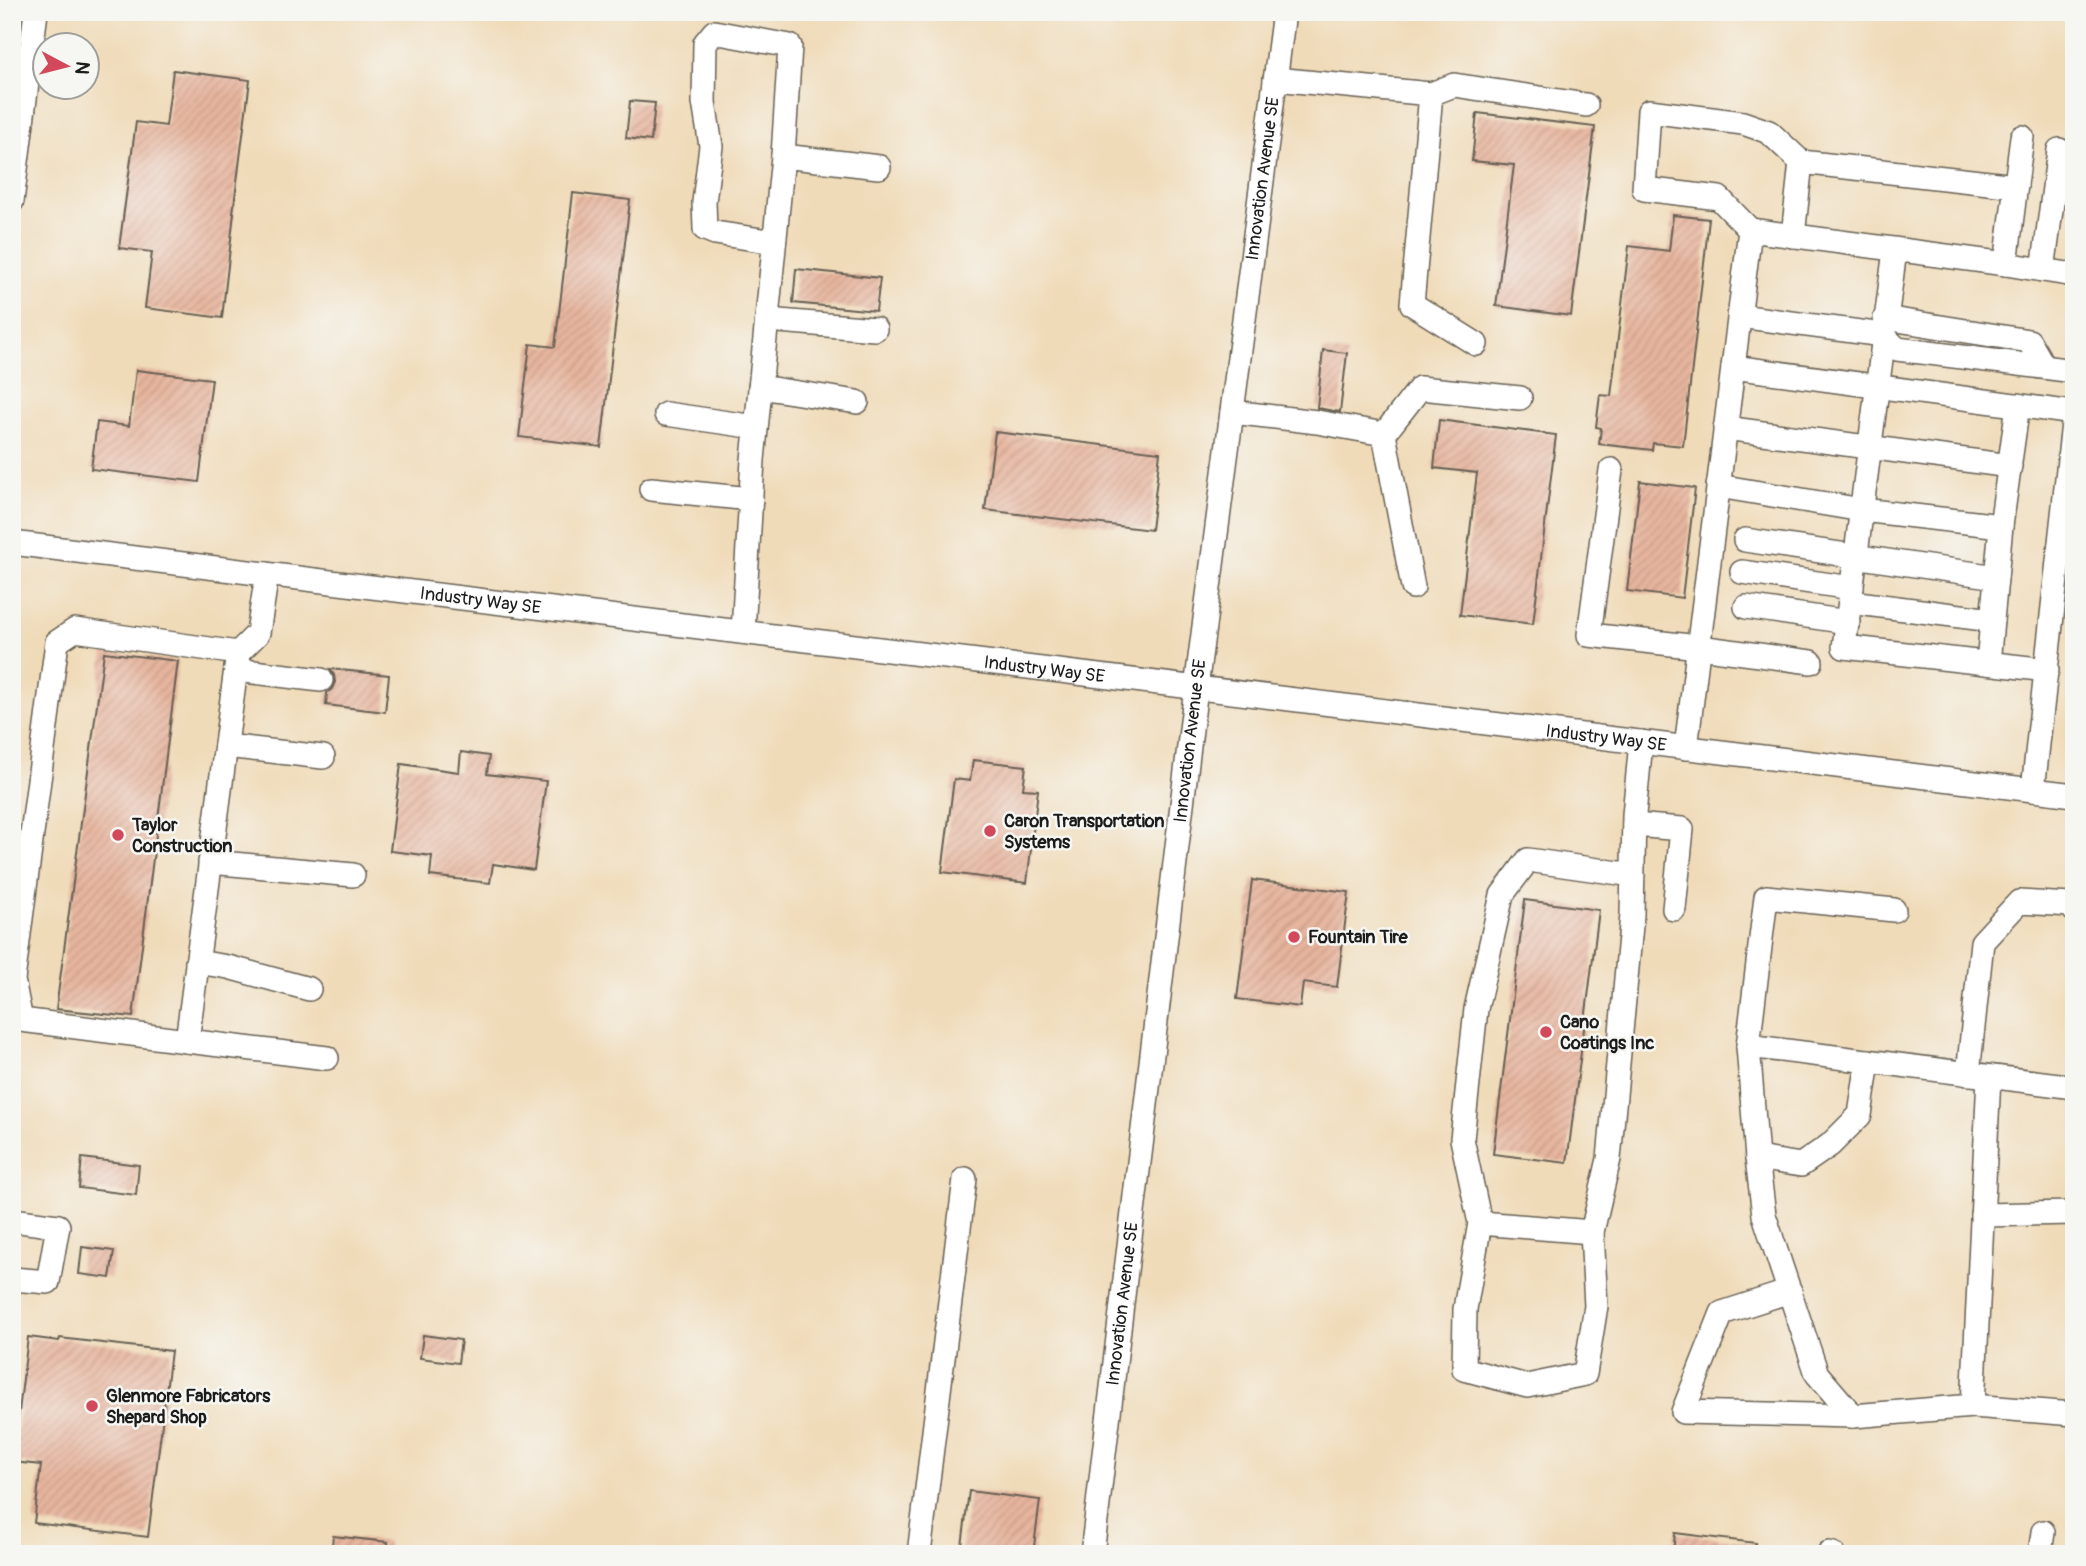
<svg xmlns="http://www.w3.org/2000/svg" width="2086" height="1566" viewBox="0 0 2086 1566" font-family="Pangolin,sans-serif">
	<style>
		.building { fill: url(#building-hatch) }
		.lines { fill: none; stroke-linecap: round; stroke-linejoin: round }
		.minor-casing { stroke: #665f53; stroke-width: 26 }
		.minor { stroke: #fff; stroke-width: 23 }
		.poi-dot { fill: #d1495b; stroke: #f6f6f2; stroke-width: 2.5 }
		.labels { text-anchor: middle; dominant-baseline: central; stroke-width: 5; stroke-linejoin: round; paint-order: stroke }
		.street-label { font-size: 18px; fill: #1c1c1c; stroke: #f6f6f2 }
		.poi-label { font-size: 18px; font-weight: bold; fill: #1c1c1c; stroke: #f6f6f2; text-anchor: start }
	</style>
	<defs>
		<pattern id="building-hatch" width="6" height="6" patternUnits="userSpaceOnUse" patternTransform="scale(1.75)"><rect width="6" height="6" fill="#e7b59e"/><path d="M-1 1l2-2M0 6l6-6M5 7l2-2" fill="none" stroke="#c69b88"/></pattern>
	</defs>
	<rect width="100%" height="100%" fill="#f6f6f2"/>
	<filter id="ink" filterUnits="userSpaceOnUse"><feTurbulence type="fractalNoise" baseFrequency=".0143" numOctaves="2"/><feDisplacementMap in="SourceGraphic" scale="14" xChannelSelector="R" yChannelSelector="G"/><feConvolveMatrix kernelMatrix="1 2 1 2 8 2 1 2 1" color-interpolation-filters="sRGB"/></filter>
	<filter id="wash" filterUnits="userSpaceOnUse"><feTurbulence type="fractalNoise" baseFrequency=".00686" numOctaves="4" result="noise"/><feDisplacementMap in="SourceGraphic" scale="28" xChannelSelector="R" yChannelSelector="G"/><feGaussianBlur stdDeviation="1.57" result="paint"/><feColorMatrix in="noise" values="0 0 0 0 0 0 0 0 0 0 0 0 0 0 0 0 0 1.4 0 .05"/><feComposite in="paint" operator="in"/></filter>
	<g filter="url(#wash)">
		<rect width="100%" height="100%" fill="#f0dbb9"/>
		<g id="blocks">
			<!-- building -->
			<path class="building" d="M173 70 250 80 233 213H234L222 318 145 308 152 252 119 248 136 122 166 126Z
				M630 101 655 103 651 141 626 138Z
				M1477 113 1595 127 1571 316 1496 306 1514 165 1472 161Z
				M573 193 630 200 601 447 519 437 530 344 555 347Z
				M1673 215 1709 219 1683 446 1653 443 1652 450 1599 444 1601 428 1596 427 1600 395 1611 396 1629 246 1669 251Z
				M796 269 880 278 876 311 793 303Z
				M1323 350 1347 353 1340 412 1317 408Z
				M136 370 212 379 199 482 91 469 97 422 129 426Z
				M1439 420 1556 435 1533 624 1460 615 1477 473 1434 468Z
				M995 432 1160 452 1151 530 985 510Z
				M1640 481 1695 488 1682 598 1627 591Z
				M104 652 178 661 133 1017 56 1009Z
				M330 669 389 675 385 712 326 705 327 693 332 689 335 682 334 675Z
				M461 752 489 756 487 774 546 781 534 870 493 864 490 883 430 876 432 856 390 851 401 764 459 772Z
				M973 760 1026 766 1023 789 1038 790 1027 883 942 872 954 779 970 781Z
				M1252 880 1349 892 1337 987 1303 983 1300 1007 1237 999Z
				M1525 900 1599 910 1567 1163 1493 1154Z
				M82 1158 139 1165 136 1195 79 1188Z
				M82 1247 114 1251 110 1278 79 1274Z
				M423 1335 461 1340 458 1363 420 1358Z
				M28 1337 59 1341 60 1338 171 1351 148 1537 34 1523 41 1465 13 1462Z
				M969 1491 1040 1500 1033 1554H961Z
				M1675 1533 1756 1543 1755 1554H1673Z
				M333 1536 388 1542V1554H331Z"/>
		</g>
	</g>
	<g filter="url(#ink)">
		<use href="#blocks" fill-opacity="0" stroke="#665f53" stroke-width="2"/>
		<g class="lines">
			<defs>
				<g id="minor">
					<path d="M1275 79 1431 94 1412 304 1476 344"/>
					<path d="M1431 94 1454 85 1586 105"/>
					<path d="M12 201 36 12"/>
					<path d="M1750 230 1719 198 1644 189 1649 111 1743 123 1769 132 1801 162"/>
					<path d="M1793 236 1801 162 2016 186"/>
					<path d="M774 242 715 233 705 229 704 202 711 146 704 102 705 43 714 32 790 46 783 156"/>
					<path d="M1895 250 1844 647 2047 670"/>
					<path d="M2006 264 2022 137"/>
					<path d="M2043 270 2059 150"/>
					<path d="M1739 316 1883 335 1897 349 2074 371"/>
					<path d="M1885 318 2029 341 2044 367"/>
					<path d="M767 320 875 329"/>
					<path d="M1733 367 2074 413"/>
					<path d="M760 387 857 402"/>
					<path d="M1232 412 1317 422 1384 434 1420 388 1520 398"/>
					<path d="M666 414 756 427"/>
					<path d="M1725 428 2010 466"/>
					<path d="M1384 434 1413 587"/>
					<path d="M1611 470 1589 635 1699 647 1811 662"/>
					<path d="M1718 486 1862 510 2001 526 1988 663"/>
					<path d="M651 489 751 499"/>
					<path d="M2001 526 2018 405"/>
					<path d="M1745 540 1996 577"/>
					<path id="s1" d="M12 543 2074 795"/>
					<path d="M1742 572 1852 588"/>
					<path d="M1850 602 1992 620"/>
					<path d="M1746 607 1848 622"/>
					<path d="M75 630 238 653 187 1041 21 1020 13 980 57 642Z"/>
					<path d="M743 632 753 460 783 156 879 167"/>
					<path d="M238 653 258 633 267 574"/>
					<path d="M236 670 321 680"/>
					<path d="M226 746 323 757"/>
					<path d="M1686 748 1750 230 2006 264 2074 275"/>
					<path d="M2033 790 2074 414"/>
					<path d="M1634 825 1682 829 1674 909"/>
					<path d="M210 862 353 875"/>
					<path d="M1633 875 1528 860 1502 895 1476 1009 1462 1139 1480 1223 1465 1309 1464 1369 1527 1386 1585 1374 1596 1306 1592 1232 1609 1159 1632 915 1634 815 1641 742"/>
					<path d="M1894 910 1766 897 1748 1046 2074 1087"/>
					<path d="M197 962 228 967 309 989"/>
					<path d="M187 1041 327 1058"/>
					<path d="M1748 1046 1757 1158 1764 1215 1817 1374 1853 1416 1973 1406 1989 1077"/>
					<path d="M1968 1074 1982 942 2019 902 2071 905 2074 910"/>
					<path d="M1757 1158 1801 1165 1830 1145 1860 1115 1868 1061"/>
					<path d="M1982 1215 2074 1213"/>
					<path d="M12 1220 58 1226 48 1282 12 1279"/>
					<path d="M1480 1223 1592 1232"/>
					<path d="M1790 1291 1722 1313 1683 1412 1853 1416"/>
					<path d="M1973 1406 2074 1414"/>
					<path d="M1829 1553 1833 1554"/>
					<path d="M919 1554 965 1179"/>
					<path id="s2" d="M1092 1554 1196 688 1284 12"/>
					<path d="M2040 1554 2043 1532"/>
				</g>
			</defs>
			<!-- minor casing -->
			<use href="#minor" class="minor-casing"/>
			<!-- minor -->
			<use href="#minor" class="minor"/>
		</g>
	</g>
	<!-- markers -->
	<g class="poi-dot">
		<circle cx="990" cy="831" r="7"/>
		<circle cx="118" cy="835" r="7"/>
		<circle cx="1294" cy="937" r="7"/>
		<circle cx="1546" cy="1032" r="7"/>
		<circle cx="92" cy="1406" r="7"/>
	</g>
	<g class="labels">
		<!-- street labels -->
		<g class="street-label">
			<text stroke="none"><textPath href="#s2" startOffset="1386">Innovation Avenue SE</textPath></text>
			<text stroke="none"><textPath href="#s1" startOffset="472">Industry Way SE</textPath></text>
			<text stroke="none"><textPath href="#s1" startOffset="1040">Industry Way SE</textPath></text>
			<text stroke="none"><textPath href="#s1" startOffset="1606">Industry Way SE</textPath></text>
			<text stroke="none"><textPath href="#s2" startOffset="819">Innovation Avenue SE</textPath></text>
			<text stroke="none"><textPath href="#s2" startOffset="252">Innovation Avenue SE</textPath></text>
		</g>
		<!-- poi labels -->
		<g class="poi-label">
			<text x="1004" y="821">Caron Transportation<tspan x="1004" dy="21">Systems</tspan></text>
			<text x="132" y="825">Taylor<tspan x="132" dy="21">Construction</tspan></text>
			<text x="1308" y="937">Fountain Tire</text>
			<text x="1560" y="1022">Cano<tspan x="1560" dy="21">Coatings Inc</tspan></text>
			<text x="106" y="1396">Glenmore Fabricators<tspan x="106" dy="21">Shepard Shop</tspan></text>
		</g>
	</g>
	<!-- margin -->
	<rect width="2086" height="1566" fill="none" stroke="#f6f6f2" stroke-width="42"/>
	<!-- north arrow -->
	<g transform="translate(66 66) rotate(97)"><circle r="33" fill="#f6f6f2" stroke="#9f9f9c" stroke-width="2"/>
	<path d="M0-5L12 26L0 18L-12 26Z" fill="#d1495b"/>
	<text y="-10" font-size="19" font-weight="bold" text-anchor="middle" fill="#1c1c1c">N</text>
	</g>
</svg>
